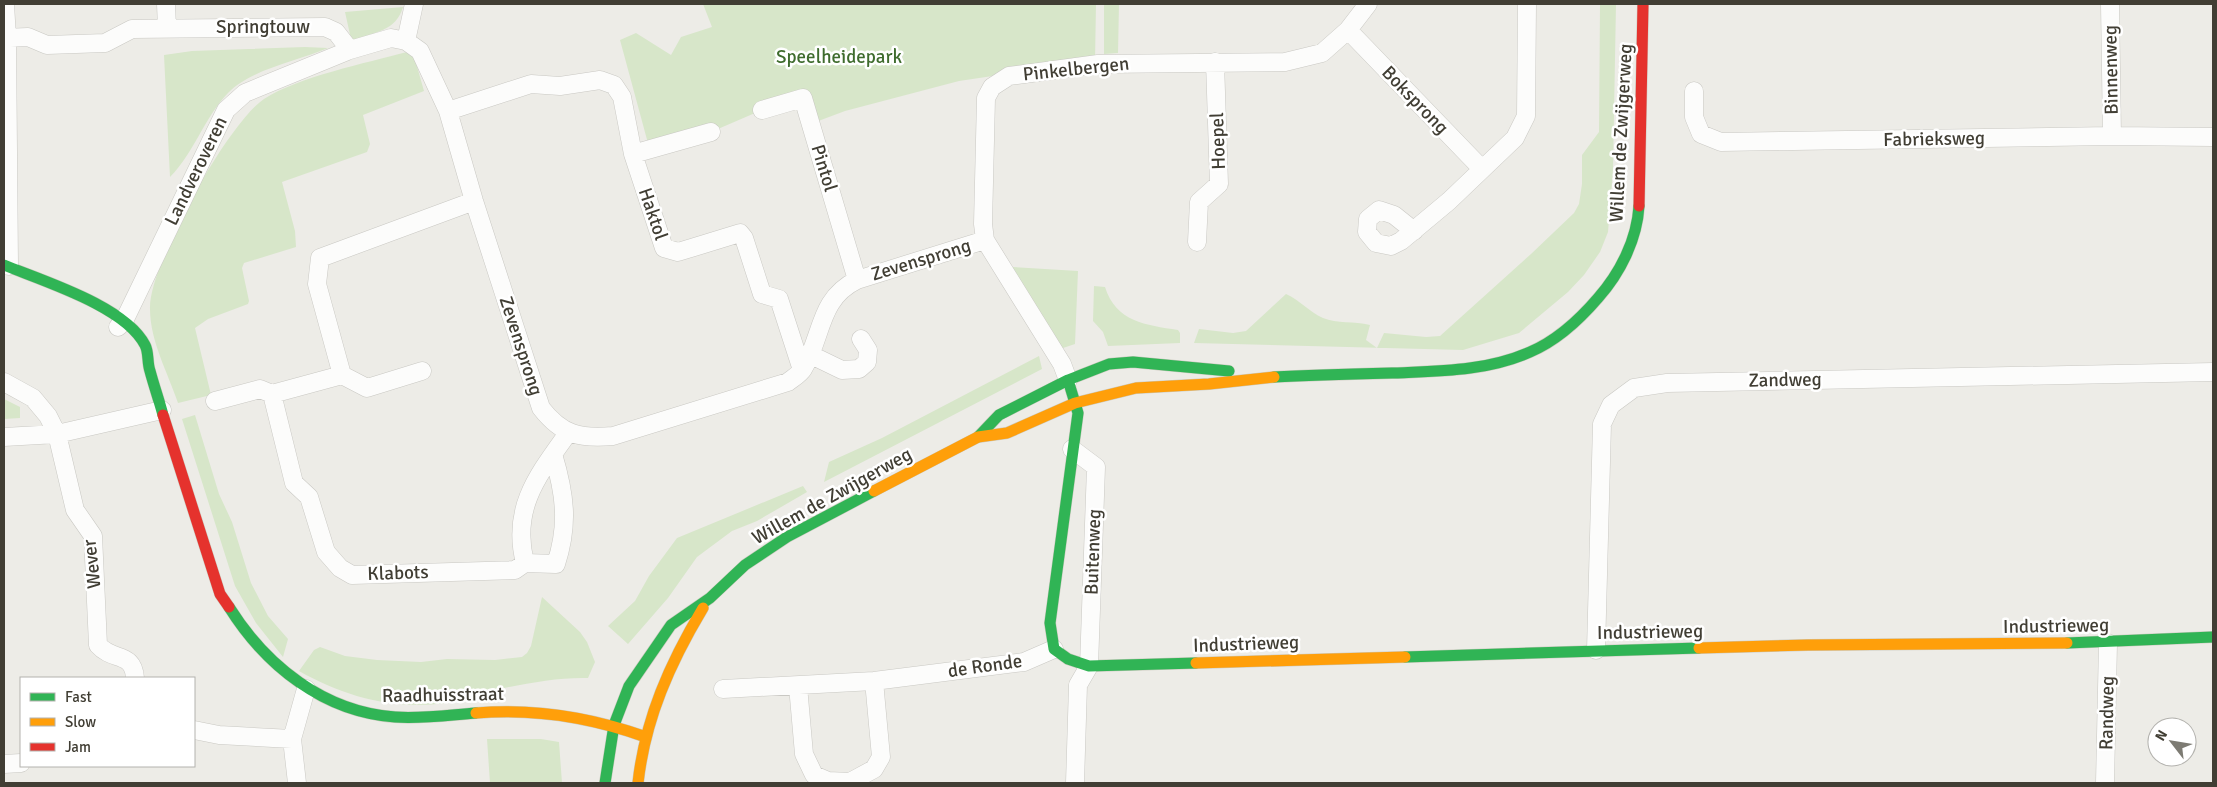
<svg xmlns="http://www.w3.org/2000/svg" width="2217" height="787" viewBox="0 0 2217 787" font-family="Signika,sans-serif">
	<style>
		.green { fill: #d7e6c9 }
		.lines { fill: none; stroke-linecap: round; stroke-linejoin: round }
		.street-casing { stroke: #c9c8c3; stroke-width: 19 }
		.fast-casing { stroke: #cbc9be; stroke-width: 12 }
		.slow-casing { stroke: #cbc9be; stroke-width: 12 }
		.jam-casing { stroke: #cbc9be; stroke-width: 12 }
		.street { stroke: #fcfcfb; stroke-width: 18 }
		.fast { stroke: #30b455; stroke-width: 11 }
		.slow { stroke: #ff9f0a; stroke-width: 11 }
		.jam { stroke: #e5322d; stroke-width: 11 }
		.labels { text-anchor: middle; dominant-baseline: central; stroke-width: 5; stroke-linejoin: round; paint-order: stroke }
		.street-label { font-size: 19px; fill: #413e34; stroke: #fff }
		.park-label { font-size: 19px; fill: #3f6c2e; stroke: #fff }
	</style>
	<rect width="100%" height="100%" fill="#edece7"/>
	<!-- green -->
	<path class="green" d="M703 4H1096L1095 61 959 81 845 111 813 123 804 96 762 110 711 132 649 147 620 40 636 33 671 55 681 37 712 27Z
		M1104 4H1119L1118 53 1104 54Z
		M1600 4H1616L1613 169 1608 232 1600 252 1584 275 1568 292 1519 333 1463 350 1194 343 1199 329 1233 333 1246 331 1286 294C1300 300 1309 312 1323 318 1337 324 1354 321 1370 325L1366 340 1377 348 1384 333 1426 337 1440 336 1531 254 1574 213 1579 204 1582 184V155L1599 132Z
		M403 7C396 31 375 32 354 40L351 39 345 12Z
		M305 47 328 48C298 61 251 69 228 93 204 118 194 153 170 177L164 55 192 51Z
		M407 52 414 56 424 91 363 115 370 144 367 152 282 182 295 231 296 247 244 263 242 268 249 301 248 304 208 319 195 328 211 395 178 403C168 373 150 341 150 309 148 266 228 123 264 99 298 77 366 63 407 52Z
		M1012 267 1078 271 1075 344 1063 348 1057 342Z
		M1094 286 1105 287C1116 322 1146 325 1178 330L1180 333V343L1108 346 1103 332 1093 321Z
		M1039 356 1042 369 824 482 829 462 882 438Z
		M4 399 20 407V418L4 419Z
		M195 415 219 494 232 522 251 583 268 616 288 639 283 657 256 623 235 586 182 419Z
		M803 486 807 492 757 521 732 531 697 557 668 598 628 644 608 626 635 601 649 576 677 538Z
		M542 597 580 632 587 642 595 662 588 678C553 677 512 686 478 694 470 696 461 700 452 702 397 711 347 698 299 671L314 650 320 647 345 656 377 660 421 662 447 659 495 660 522 657 527 653 531 646Z
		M487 739H541L559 742 562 783H490Z"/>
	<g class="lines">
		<defs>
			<path id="street" d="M5 4 7 38 9 266
				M166 4 167 28
				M2110 4 2112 136
				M1348 30 1482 169
				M4 38 28 37 47 45 105 43 132 29 325 27 336 32 350 50
				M406 41 414 4
				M1694 91V117L1701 134 1721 142 2112 136 2213 137
				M762 110 803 98 857 280
				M448 111 531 84 560 86 600 80 614 85 622 97 633 154 664 248 678 252 740 233 744 238 762 294 779 299 802 370
				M633 154 711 132
				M1414 231 1394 215 1379 210 1368 219 1367 232 1376 243 1391 246 1401 241 1449 201 1515 138 1526 116 1527 4
				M1197 242 1199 202 1219 184 1215 62
				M118 327 124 321 226 110 245 93 350 50 391 38 406 41 420 51 448 111 474 201 541 408C562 435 580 439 613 436L788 382C793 378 800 374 803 369 823 336 818 299 857 280L985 240
				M809 354 842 370 859 369 867 362 868 350 861 339
				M342 375 317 284 320 258 474 201
				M1068 380 1062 364 985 240 983 224 986 98 992 87 1009 76 1098 64 1285 62 1322 53 1348 30 1368 4
				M4 382 33 398 48 416 57 434 75 510 93 536 98 645C113 662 133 651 135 678
				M272 394 294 483 309 497 326 552 340 568 352 575 515 570 525 563 556 564C569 524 565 494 553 454
				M215 401 260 389 272 394 342 375 367 388 422 371
				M4 437 57 434 162 410
				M1072 449 1096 467 1089 666 1078 685 1075 783
				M525 563C511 508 538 475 568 433
				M1596 650 1602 424 1611 405 1634 388 1667 383 2213 372
				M798 686 804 754 814 775 828 781 850 782 874 769 881 757 874 681
				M723 689 874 681 1024 662 1054 649
				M194 730 219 735 292 739
				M4 764 21 763
				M297 783 292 739 306 689
				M2105 783 2108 643"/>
			<path id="fast" d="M4 265C43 281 125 306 145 345 149 352 147 363 150 371 154 386 159 400 163 415
				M1274 377C1314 375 1355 374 1395 373 1441 371 1487 371 1530 352 1556 341 1580 319 1598 298 1620 273 1637 240 1639 206
				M1068 380 1078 413 1050 623 1054 649 1068 659 1089 666 1196 663
				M978 437 999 415 1068 380 1109 364 1133 362 1229 371
				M229 607C266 666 324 712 395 717 422 719 449 715 476 713
				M2067 643 2213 637
				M1405 657 1699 648
				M605 783 614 725 629 686 671 625 710 598 745 565 787 537 874 491"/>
			<path id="slow" d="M874 491 978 437 1007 433 1075 403 1136 388 1209 384 1274 377
				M1699 648 1808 645 2067 643
				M1196 663 1405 657
				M476 713C536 708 590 717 646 737
				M638 783C645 719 670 663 703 608"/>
			<path id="jam" d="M1639 206 1643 4
				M163 415 220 594 229 607"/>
		</defs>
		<!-- street casing -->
		<use href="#street" class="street-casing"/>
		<!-- fast casing -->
		<use href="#fast" class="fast-casing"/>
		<!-- slow casing -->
		<use href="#slow" class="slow-casing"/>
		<!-- jam casing -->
		<use href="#jam" class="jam-casing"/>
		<!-- street -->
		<use href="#street" class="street"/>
		<!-- fast -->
		<use href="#fast" class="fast"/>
		<!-- slow -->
		<use href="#slow" class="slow"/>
		<!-- jam -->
		<use href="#jam" class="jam"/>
	</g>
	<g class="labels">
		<!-- street labels -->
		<g class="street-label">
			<text x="263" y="27">Springtouw</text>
			<text transform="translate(1076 69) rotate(-6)">Pinkelbergen</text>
			<text transform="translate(2111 70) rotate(-91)">Binnenweg</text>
			<text transform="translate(1415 100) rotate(46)">Boksprong</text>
			<text transform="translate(1621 133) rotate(-87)">Willem de Zwijgerweg</text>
			<text transform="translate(1934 139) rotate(-1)">Fabrieksweg</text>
			<text transform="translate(1218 141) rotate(-92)">Hoepel</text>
			<text transform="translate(824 168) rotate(73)">Pintol</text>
			<text transform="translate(196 171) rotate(-64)">Landveroveren</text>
			<text transform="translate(653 214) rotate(71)">Haktol</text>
			<text transform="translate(921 260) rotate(-17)">Zevensprong</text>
			<text transform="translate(521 346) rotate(72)">Zevensprong</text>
			<text transform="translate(1785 380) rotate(-1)">Zandweg</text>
			<text transform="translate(832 496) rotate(-29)">Willem de Zwijgerweg</text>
			<text transform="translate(1093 552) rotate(-88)">Buitenweg</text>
			<text transform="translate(92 564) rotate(-96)">Wever</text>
			<text transform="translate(398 573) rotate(-2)">Klabots</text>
			<text transform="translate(2056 626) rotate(-1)">Industrieweg</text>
			<text transform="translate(1650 632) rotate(-1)">Industrieweg</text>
			<text transform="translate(1246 644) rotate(-2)">Industrieweg</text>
			<text transform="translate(985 666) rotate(-8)">de Ronde</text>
			<text transform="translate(443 695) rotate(-1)">Raadhuisstraat</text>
			<text transform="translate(2107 713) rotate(-89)">Randweg</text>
		</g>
		<!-- park labels -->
		<g class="park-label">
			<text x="839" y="57">Speelheidepark</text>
		</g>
	</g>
	<!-- border -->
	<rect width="2217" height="787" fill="none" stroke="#413e34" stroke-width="10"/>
	<!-- legend -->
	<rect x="20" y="677" width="175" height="90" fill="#ffffff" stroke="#b3b2ae"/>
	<rect x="30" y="693" width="25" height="8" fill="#30b455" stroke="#b3b2ae"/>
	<text x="65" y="702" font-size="15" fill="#413e34">Fast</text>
	<rect x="30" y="718" width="25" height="8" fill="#ff9f0a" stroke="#b3b2ae"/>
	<text x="65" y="727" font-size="15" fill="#413e34">Slow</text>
	<rect x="30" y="743" width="25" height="8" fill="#e5322d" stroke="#b3b2ae"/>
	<text x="65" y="752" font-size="15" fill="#413e34">Jam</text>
	<!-- north arrow -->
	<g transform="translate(2172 742) rotate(301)"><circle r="24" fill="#ffffff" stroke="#b3b2ae"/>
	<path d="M0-4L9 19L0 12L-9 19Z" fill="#7d7b73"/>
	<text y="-8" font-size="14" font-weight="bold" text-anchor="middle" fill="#413e34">N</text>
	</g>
</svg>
